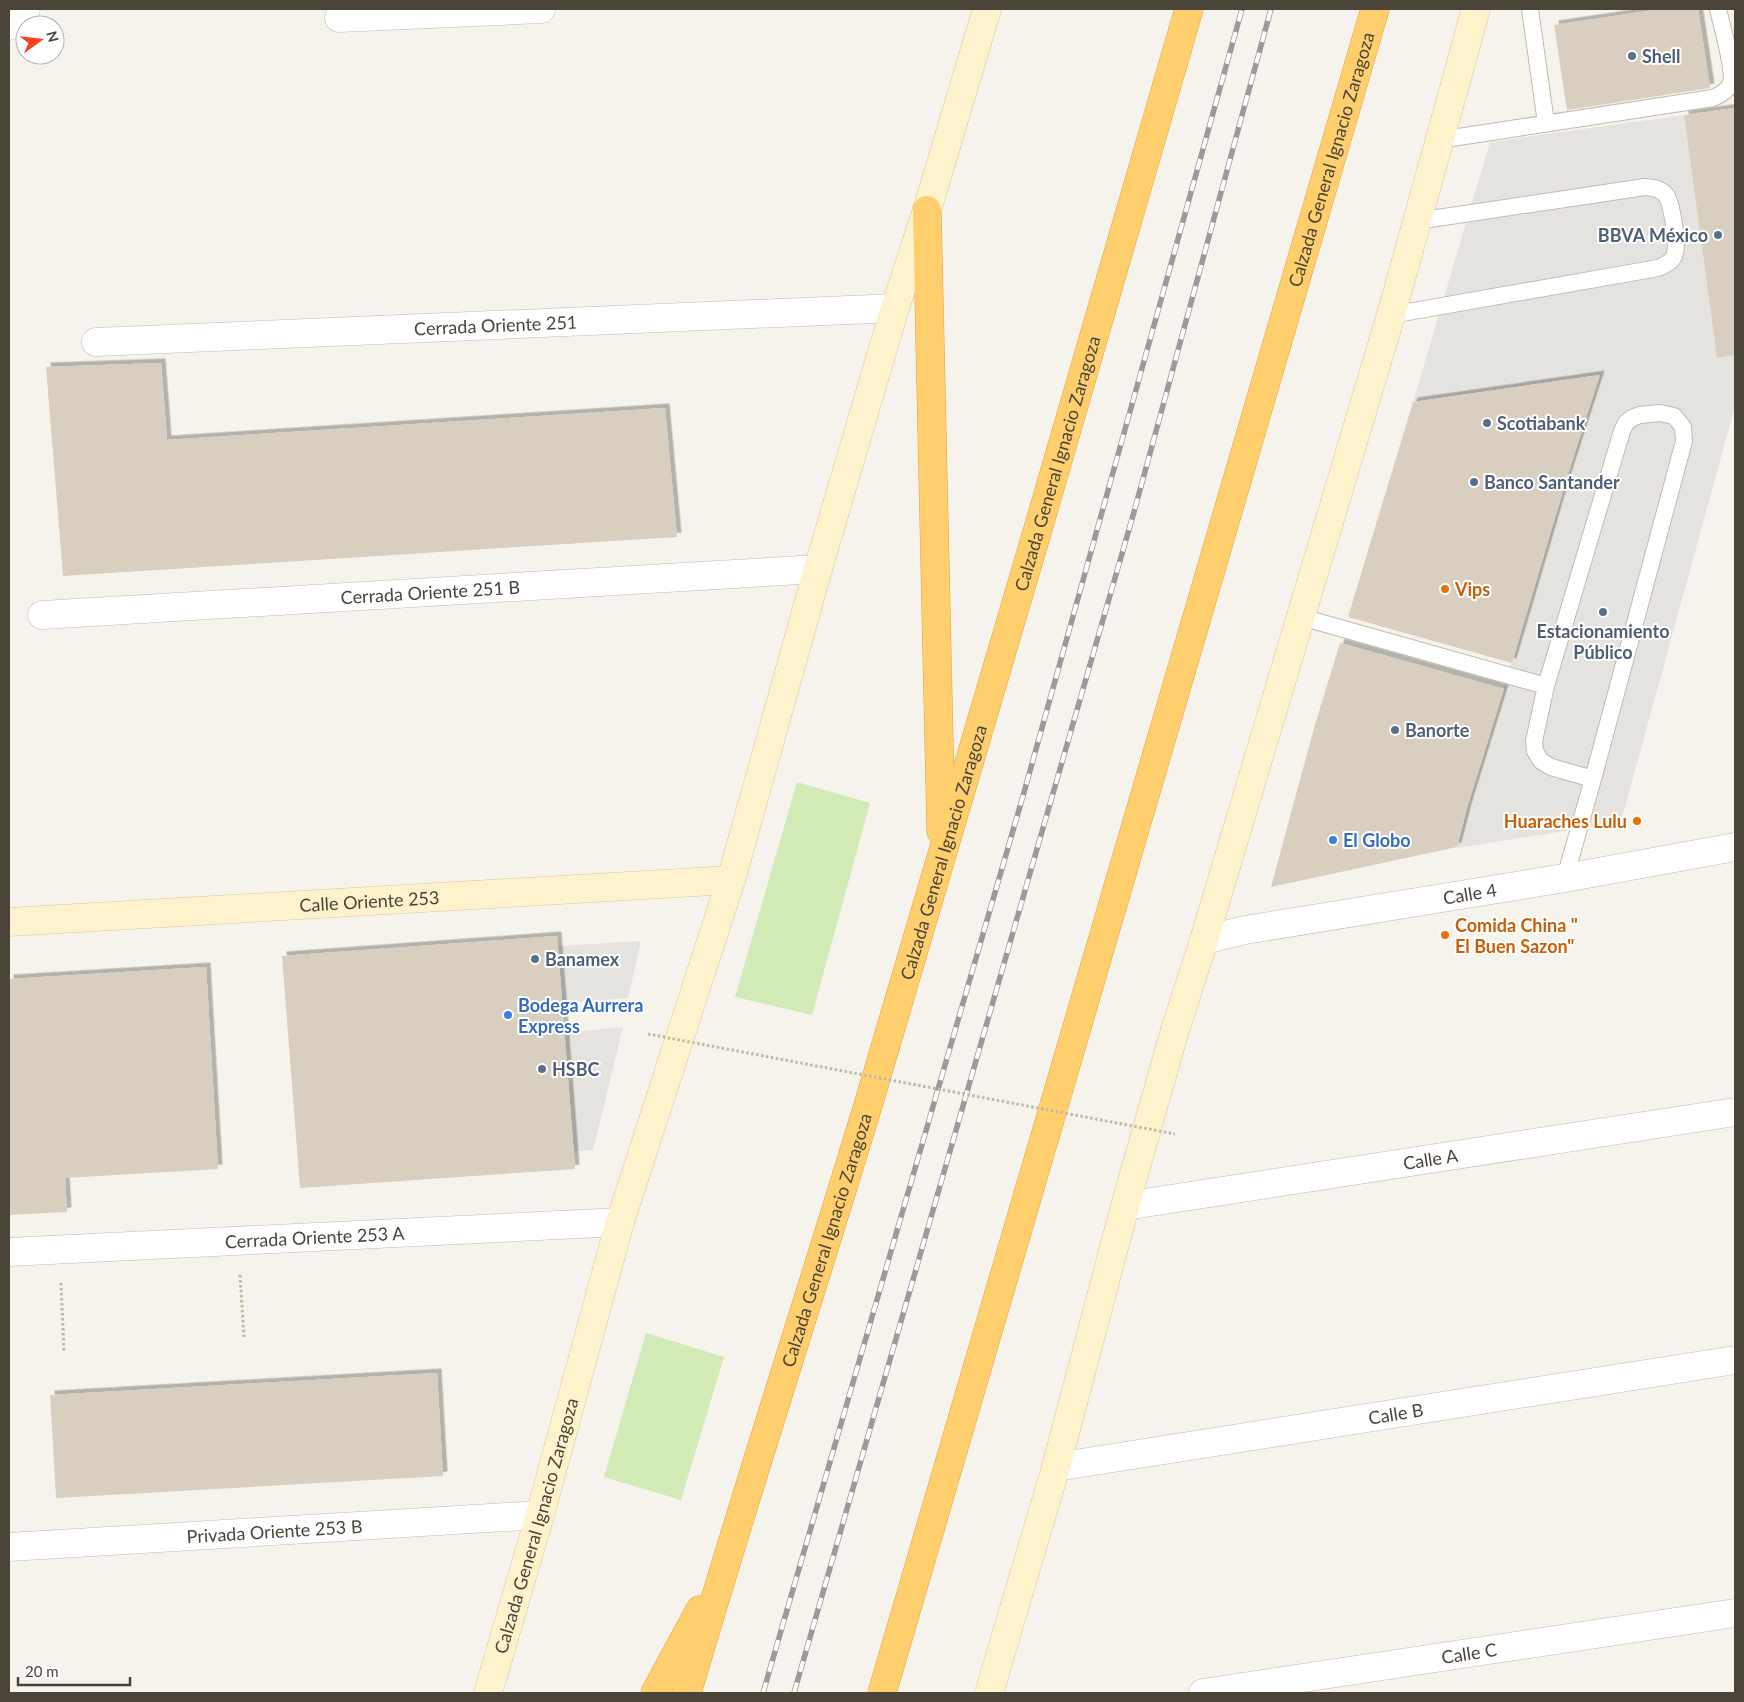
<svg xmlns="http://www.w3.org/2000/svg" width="1744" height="1702" viewBox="0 0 1744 1702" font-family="Lato,sans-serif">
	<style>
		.green { fill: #d2eab5 }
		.parking { fill: #e5e3e0 }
		.building { fill: #d8cfc1; filter: url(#shadow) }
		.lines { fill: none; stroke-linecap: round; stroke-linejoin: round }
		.lane-casing { stroke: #c2bbae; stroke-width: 18 }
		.street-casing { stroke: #c2bbae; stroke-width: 29 }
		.secondary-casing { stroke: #d6c79b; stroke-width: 29 }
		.highway-casing { stroke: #e0a43c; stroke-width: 29 }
		.path { stroke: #c4b79f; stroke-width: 3; stroke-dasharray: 2.5 2.5; stroke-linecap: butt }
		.lane { stroke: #fff; stroke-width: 16 }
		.street { stroke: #fff; stroke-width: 28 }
		.secondary { stroke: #fff3cd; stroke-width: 28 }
		.highway { stroke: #ffcf6e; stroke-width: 28 }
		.rail-casing { stroke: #9a9a9a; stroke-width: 5.5 }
		.rail { stroke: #fff; stroke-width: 4; stroke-dasharray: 11; stroke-linecap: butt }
		.path-bridge { stroke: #c4b79f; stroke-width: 3; stroke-dasharray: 2.5 2.5; stroke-linecap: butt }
		.service-dot { fill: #5c6f8a; stroke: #fff; stroke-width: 2 }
		.food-dot { fill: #e8710a; stroke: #fff; stroke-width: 2 }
		.shop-dot { fill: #3f7fe0; stroke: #fff; stroke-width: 2 }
		.labels { text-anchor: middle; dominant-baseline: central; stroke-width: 4; stroke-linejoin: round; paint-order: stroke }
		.service-label { font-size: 18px; font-weight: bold; fill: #4e5e75; stroke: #fff; text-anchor: start }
		.street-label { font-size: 18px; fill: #4b4439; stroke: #fff }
		.food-label { font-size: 18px; font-weight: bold; fill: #c56008; stroke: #fff; text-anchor: start }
		.shop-label { font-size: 18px; font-weight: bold; fill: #366cbe; stroke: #fff; text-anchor: start }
	</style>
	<defs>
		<filter id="shadow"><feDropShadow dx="4.5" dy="-4.5" stdDeviation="0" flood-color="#0004"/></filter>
	</defs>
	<rect width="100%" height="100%" fill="#f6f3ec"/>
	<!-- green -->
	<path class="green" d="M797 782 870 803 812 1015 735 997Z
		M646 1333 724 1357 681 1500 604 1477Z"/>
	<!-- parking -->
	<path class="parking" d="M1684 115 1717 358 1735 355V406L1621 822 1457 848 1467 808 1599 375 1413 402 1490 142Z
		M641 941 628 998 562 1003 558 946Z
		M623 1027 593 1150 574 1151 564 1033Z"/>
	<!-- building -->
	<path class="building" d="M1661 9H1698L1710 88 1567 110 1554 25Z
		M1735 108V355L1717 358 1684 115Z
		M161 363 167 440 665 408 677 537 63 576 46 367Z
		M1600 375 1566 480 1512 663 1348 617 1413 402Z
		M1340 643 1504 689 1467 808 1457 847 1271 887 1314 728Z
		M557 936 575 1169 300 1188 282 956Z
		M206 967 218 1169 65 1178 67 1212 9 1215V979Z
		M437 1373 443 1476 56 1498 50 1395Z"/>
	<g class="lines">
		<defs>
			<path id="lane" d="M1530 9 1546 123
				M1439 140 1713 98C1720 95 1728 91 1731 83 1735 71 1721 23 1718 9
				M1391 315 1658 268C1665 265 1673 262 1675 253 1678 243 1672 204 1666 195 1660 188 1653 188 1645 187L1417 221
				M1301 617 1546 686
				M1565 878 1593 779 1684 441 1683 427 1674 416 1660 413 1640 415 1632 418 1626 423 1622 431 1546 686 1534 741 1535 751 1541 761 1551 767 1593 779"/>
			<g id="street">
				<path d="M339 18 541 9"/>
				<path d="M9 26 21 19 26 9"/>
				<path id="s1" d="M96 342 895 308"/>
				<path id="s2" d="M42 615 818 569"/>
				<path id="s3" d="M1204 940 1245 930 1565 878 1735 847"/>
				<path id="s4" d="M1125 1206 1735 1112"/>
				<path id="s5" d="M9 1252 620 1222"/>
				<path id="s6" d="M1056 1467 1735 1360"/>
				<path id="s7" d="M9 1547 540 1515"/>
				<path id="s8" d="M1203 1693 1735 1613"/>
			</g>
			<g id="secondary">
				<path id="s9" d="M9 922 731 880"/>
				<path id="s10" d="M488 1693 540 1515 620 1222 731 880 818 569 895 308 927 210 987 9"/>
				<path d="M989 1693 1056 1467 1125 1206 1175 1030 1204 940 1391 315 1476 9"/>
			</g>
			<g id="highway">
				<path d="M927 210 941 831"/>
				<path d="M655 1693 700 1610"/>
				<path id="s11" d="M687 1693C745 1495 809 1300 869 1102 978 739 1083 373 1189 9"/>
				<path id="s12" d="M882 1693 1375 9"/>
			</g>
		</defs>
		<!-- lane casing -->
		<use href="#lane" class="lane-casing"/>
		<!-- street casing -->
		<use href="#street" class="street-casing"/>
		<!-- secondary casing -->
		<use href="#secondary" class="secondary-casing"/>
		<!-- highway casing -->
		<use href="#highway" class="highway-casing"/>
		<!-- path -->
		<path class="path" d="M240 1275 244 1337
			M61 1283 64 1352"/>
		<!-- lane -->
		<use href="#lane" class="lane"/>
		<!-- street -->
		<use href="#street" class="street"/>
		<!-- secondary -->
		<use href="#secondary" class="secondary"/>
		<!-- highway -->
		<use href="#highway" class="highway"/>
		<defs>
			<path id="rail" d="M763 1693 1023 796 1242 9
				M794 1693 1134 512 1271 9"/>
		</defs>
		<!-- rail casing -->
		<use href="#rail" class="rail-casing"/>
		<!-- rail -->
		<use href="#rail" class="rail"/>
		<!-- path-bridge -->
		<path class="path-bridge" d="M648 1034 1175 1134"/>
	</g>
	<!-- markers -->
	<g class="service-dot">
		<circle cx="1632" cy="56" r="5"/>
		<circle cx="1718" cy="235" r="5"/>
		<circle cx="1487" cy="423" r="5"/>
		<circle cx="1474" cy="482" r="5"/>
		<circle cx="1603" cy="612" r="5"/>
		<circle cx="1395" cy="730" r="5"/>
		<circle cx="535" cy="959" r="5"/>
		<circle cx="542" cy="1069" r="5"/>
	</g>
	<g class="food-dot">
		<circle cx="1445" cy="589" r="5"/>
		<circle cx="1637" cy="821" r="5"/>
		<circle cx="1445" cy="935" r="5"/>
	</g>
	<g class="shop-dot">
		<circle cx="1333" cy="840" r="5"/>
		<circle cx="508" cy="1015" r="5"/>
	</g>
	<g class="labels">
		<!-- service labels -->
		<g class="service-label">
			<text x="1642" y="56">Shell</text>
			<text x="1708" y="235" text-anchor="end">BBVA México</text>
			<text x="1497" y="423">Scotiabank</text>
			<text x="1484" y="482">Banco Santander</text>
			<text x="1603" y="631" text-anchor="middle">Estacionamiento<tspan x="1603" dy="21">Público</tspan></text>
			<text x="1405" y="730">Banorte</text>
			<text x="545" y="959">Banamex</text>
			<text x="552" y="1069">HSBC</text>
		</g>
		<!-- street labels -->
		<g class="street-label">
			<text stroke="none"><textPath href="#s12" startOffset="1598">Calzada General Ignacio Zaragoza</textPath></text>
			<text stroke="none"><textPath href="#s1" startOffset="400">Cerrada Oriente 251</textPath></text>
			<text stroke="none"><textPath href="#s11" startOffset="1284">Calzada General Ignacio Zaragoza</textPath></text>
			<text stroke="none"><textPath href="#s2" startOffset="389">Cerrada Oriente 251 B</textPath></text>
			<text stroke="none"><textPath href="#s11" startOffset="879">Calzada General Ignacio Zaragoza</textPath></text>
			<text stroke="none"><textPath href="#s3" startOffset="270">Calle 4</textPath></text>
			<text stroke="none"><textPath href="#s9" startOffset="361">Calle Oriente 253</textPath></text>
			<text stroke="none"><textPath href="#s4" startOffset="309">Calle A</textPath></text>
			<text stroke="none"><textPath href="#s5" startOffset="306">Cerrada Oriente 253 A</textPath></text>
			<text stroke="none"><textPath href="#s11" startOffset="474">Calzada General Ignacio Zaragoza</textPath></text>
			<text stroke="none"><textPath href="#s6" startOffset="344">Calle B</textPath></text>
			<text stroke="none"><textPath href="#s10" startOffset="174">Calzada General Ignacio Zaragoza</textPath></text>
			<text stroke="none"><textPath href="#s7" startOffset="266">Privada Oriente 253 B</textPath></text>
			<text stroke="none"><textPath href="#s8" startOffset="269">Calle C</textPath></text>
		</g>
		<!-- food labels -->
		<g class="food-label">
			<text x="1455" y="589">Vips</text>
			<text x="1627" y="821" text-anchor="end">Huaraches Lulu</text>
			<text x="1455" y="925">Comida China "<tspan x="1455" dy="21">El Buen Sazon"</tspan></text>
		</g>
		<!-- shop labels -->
		<g class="shop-label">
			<text x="1343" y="840">El Globo</text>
			<text x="518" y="1005">Bodega Aurrera<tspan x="518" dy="21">Express</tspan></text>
		</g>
	</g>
	<!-- border -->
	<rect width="1744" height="1702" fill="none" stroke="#4b4439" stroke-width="20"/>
	<!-- north arrow -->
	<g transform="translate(40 40) rotate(75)"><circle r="24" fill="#ffffff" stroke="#b7b4b0"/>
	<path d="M0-4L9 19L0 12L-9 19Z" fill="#fc3f1d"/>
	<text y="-8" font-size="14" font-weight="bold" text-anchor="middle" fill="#4b4439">N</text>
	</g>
	<!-- scale -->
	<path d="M18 1677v8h112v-8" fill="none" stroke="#4b4439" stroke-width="2.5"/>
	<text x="25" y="1677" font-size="15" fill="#4b4439" stroke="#ffffff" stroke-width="4" paint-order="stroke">20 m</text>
</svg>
